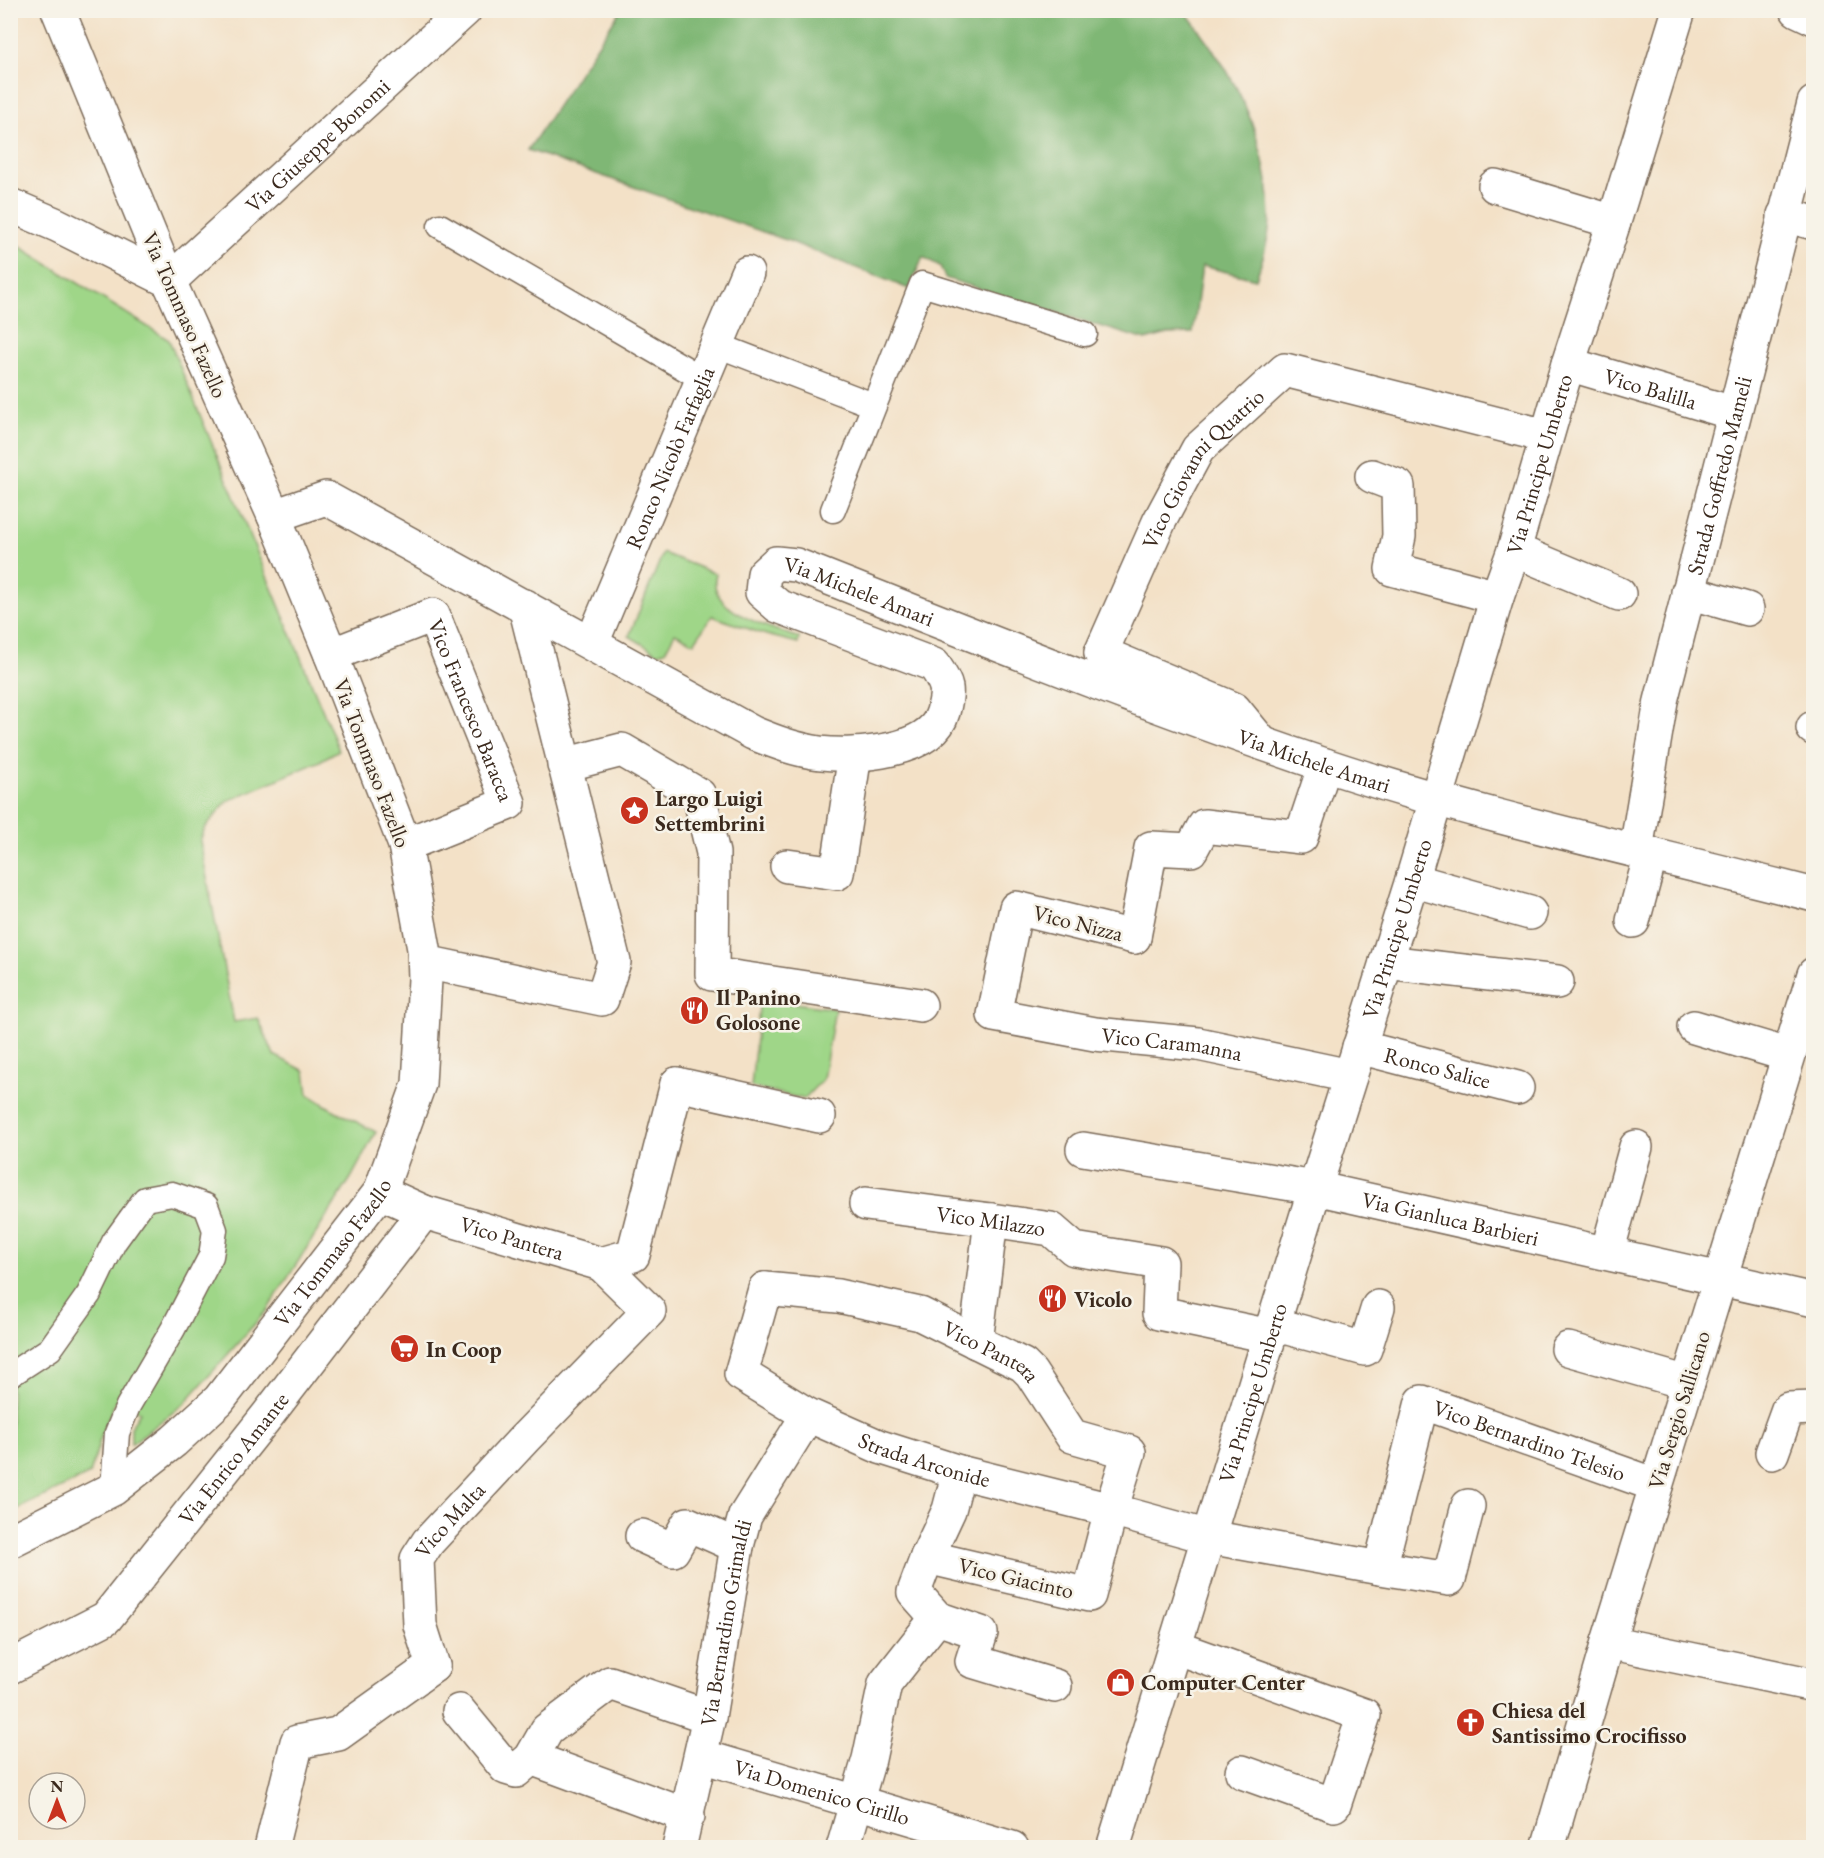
<svg xmlns="http://www.w3.org/2000/svg" width="1824" height="1858" viewBox="0 0 1824 1858" font-family="'EB Garamond',serif">
	<style>
		.green { fill: #9fd688; stroke: #6d8053; stroke-width: 1.5 }
		.forest { fill: #7fb774; stroke: #5d7049; stroke-width: 1.5 }
		.lines { fill: none; stroke-linecap: round; stroke-linejoin: round }
		.service-casing { stroke: #7b6a59; stroke-width: 27 }
		.pedestrian-casing { stroke: #7b6a59; stroke-width: 36 }
		.minor-casing { stroke: #7b6a59; stroke-width: 36 }
		.tertiary-casing { stroke: #7b6a59; stroke-width: 36 }
		.secondary-casing { stroke: #7b6a59; stroke-width: 36 }
		.service { stroke: #fff; stroke-width: 24 }
		.pedestrian { stroke: #fff; stroke-width: 33 }
		.minor { stroke: #fff; stroke-width: 33 }
		.tertiary { stroke: #fff; stroke-width: 33 }
		.secondary { stroke: #fff; stroke-width: 33 }
		.labels { text-anchor: middle; dominant-baseline: central; stroke-width: 5; stroke-linejoin: round; paint-order: stroke }
		.street-label { font-size: 22px; fill: #3b2a1e; stroke: #f7f3e8 }
		.poi-label { font-size: 22px; font-weight: bold; fill: #3b2a1e; stroke: #f7f3e8; text-anchor: start }
	</style>
	<rect width="100%" height="100%" fill="#f7f3e8"/>
	<filter id="ink" filterUnits="userSpaceOnUse"><feTurbulence type="fractalNoise" baseFrequency=".0167" numOctaves="2"/><feDisplacementMap in="SourceGraphic" scale="12" xChannelSelector="R" yChannelSelector="G"/><feConvolveMatrix kernelMatrix="1 2 1 2 8 2 1 2 1" color-interpolation-filters="sRGB"/></filter>
	<filter id="wash" filterUnits="userSpaceOnUse"><feTurbulence type="fractalNoise" baseFrequency=".008" numOctaves="4" result="noise"/><feDisplacementMap in="SourceGraphic" scale="24" xChannelSelector="R" yChannelSelector="G"/><feGaussianBlur stdDeviation="1.35" result="paint"/><feColorMatrix in="noise" values="0 0 0 0 0 0 0 0 0 0 0 0 0 0 0 0 0 1.4 0 .05"/><feComposite in="paint" operator="in"/></filter>
	<g filter="url(#wash)">
		<rect width="100%" height="100%" fill="#f3e1c7"/>
		<!-- green -->
		<path class="green" d="M11 241 169 340 339 750 318 762 227 801 205 828 200 841 234 1022 258 1018 274 1055 305 1071 308 1094 330 1108 376 1132 351 1178 268 1309 184 1404 131 1444V1426L140 1412 116 1400 103 1430 90 1474 11 1512Z
			M663 553 716 574C705 612 773 628 799 638L798 643 766 635 712 616 694 643 675 633 665 651 657 653 629 636Z
			M760 998 835 1009 823 1079 804 1099 751 1087Z"/>
		<!-- forest -->
		<path class="forest" d="M620 11H1185C1199 30 1214 50 1227 71 1253 114 1269 166 1270 216 1270 234 1262 262 1256 279L1202 266 1193 333 1168 334 1145 340 945 278 940 266 923 257 909 289 789 241 528 150Z"/>
	</g>
	<g filter="url(#ink)">
		<g class="lines">
			<defs>
				<path id="service" d="M440 226 703 379
					M717 345 873 405
					M833 510 922 284 1085 334
					M10 1375 50 1349 89 1294 114 1242 145 1199 172 1194 206 1206 215 1230 211 1256 173 1329 128 1406 117 1433 113 1489"/>
				<g id="pedestrian">
					<path d="M1495 186 1614 222"/>
					<path d="M1372 476 1398 486 1399 536 1392 569 1497 597"/>
					<path d="M1514 550 1619 594"/>
					<path d="M1101 653 1234 709 1261 742"/>
					<path d="M1813 728H1814"/>
					<path d="M1412 880 1530 913"/>
					<path d="M1633 921 1651 854"/>
					<path d="M1134 937 1151 848 1191 850 1204 826 1301 837 1325 765"/>
					<path d="M1386 962 1557 982"/>
					<path d="M1694 1027 1788 1055"/>
					<path id="s1" d="M1359 1047 1517 1088"/>
					<path d="M677 1084 819 1116"/>
					<path id="s2" d="M866 1204 991 1220 1051 1229 1074 1249 1161 1263 1159 1313 1270 1336"/>
					<path id="s3" d="M765 1289 838 1296 920 1314 1023 1365 1031 1373 1072 1436 1129 1452 1111 1510 1089 1595 927 1557"/>
					<path d="M1273 1324 1365 1349 1378 1307"/>
					<path d="M976 1342 991 1220"/>
					<path d="M1568 1349 1688 1383"/>
					<path d="M1772 1453 1788 1409 1814 1408"/>
					<path d="M642 1536 673 1550 688 1524 737 1546"/>
					<path id="s4" d="M1209 1537 1380 1568 1422 1402 1656 1485"/>
					<path d="M1380 1568 1449 1579 1468 1506"/>
					<path d="M1175 1647 1364 1715 1334 1805 1242 1772"/>
					<path d="M459 1711 506 1768 516 1771 531 1758 547 1730 610 1683 709 1717"/>
					<path d="M271 1848 297 1742 338 1734 433 1666"/>
					<path d="M843 1848 869 1759 885 1684 937 1618"/>
				</g>
				<g id="minor">
					<path d="M1784 215 1814 223"/>
					<path id="s5" d="M169 281 465 10"/>
					<path id="s6" d="M1568 364 1733 413"/>
					<path id="s7" d="M274 516 326 498 753 733C775 742 796 750 820 753 854 757 932 753 943 712 949 690 948 685 934 665L778 606 762 592 764 574 776 563 796 565C971 634 1146 705 1325 765 1484 818 1651 853 1814 895"/>
					<path d="M1688 592 1747 609"/>
					<path id="s8" d="M592 643 747 273"/>
					<path id="s9" d="M1101 653 1159 522 1198 449 1285 370 1546 436"/>
					<path id="s10" d="M331 655 433 615 509 803 405 845"/>
					<path d="M564 765 622 750 699 795 713 853 712 974 920 1005"/>
					<path id="s11" d="M1636 850 1661 701 1814 103"/>
					<path d="M787 866 837 873 855 754"/>
					<path id="s12" d="M1134 937 1016 908 994 1015 1095 1034 1198 1044 1350 1076"/>
					<path d="M425 962 602 999 614 962 525 606"/>
					<path id="s13" d="M1083 1149 1315 1188 1814 1300"/>
					<path id="s14" d="M380 1192 424 1212 601 1264 633 1255 677 1084"/>
					<path d="M1607 1253 1636 1147"/>
					<path id="s15" d="M765 1289 741 1374 808 1415 880 1447 959 1472 1111 1510 1209 1537"/>
					<path d="M959 1472 949 1510 927 1557 914 1592 937 1618 981 1633 972 1661 1055 1686"/>
					<path id="s16" d="M433 1666 420 1625 417 1559 428 1542 525 1438 649 1311 601 1264"/>
					<path id="s17" d="M10 1667 106 1618 267 1416 424 1212"/>
					<path id="s18" d="M701 1756 1012 1848"/>
					<path d="M531 1758 688 1816"/>
					<path id="s19" d="M679 1848 709 1717 737 1546 745 1516 808 1415"/>
					<path d="M1548 1848 1608 1642"/>
				</g>
				<g id="tertiary">
					<path d="M10 205 57 225 169 281"/>
					<path d="M1814 974 1608 1642 1814 1685"/>
					<path id="s20" d="M1113 1848 1315 1188 1412 880 1497 597 1514 550 1568 364 1614 222 1679 10"/>
				</g>
				<g id="secondary">
					<path d="M1797 10 1814 18"/>
					<path id="s21" d="M10 1541 113 1489 174 1441 219 1400 380 1192 419 1084 425 979 424 949 405 845 331 655 274 516 169 281 58 10"/>
				</g>
			</defs>
			<!-- service casing -->
			<use href="#service" class="service-casing"/>
			<!-- pedestrian casing -->
			<use href="#pedestrian" class="pedestrian-casing"/>
			<!-- minor casing -->
			<use href="#minor" class="minor-casing"/>
			<!-- tertiary casing -->
			<use href="#tertiary" class="tertiary-casing"/>
			<!-- secondary casing -->
			<use href="#secondary" class="secondary-casing"/>
			<!-- service -->
			<use href="#service" class="service"/>
			<!-- pedestrian -->
			<use href="#pedestrian" class="pedestrian"/>
			<!-- minor -->
			<use href="#minor" class="minor"/>
			<!-- tertiary -->
			<use href="#tertiary" class="tertiary"/>
			<!-- secondary -->
			<use href="#secondary" class="secondary"/>
		</g>
	</g>
	<!-- icons -->
	<defs>
		<symbol id="sight-disc" viewBox="-11 -11 22 22"><circle r="9.5" fill="#c8321e" stroke="#f7f3e8"/><path d="M0-6L1.8-2.2L6-1.7L2.9 1.2L3.7 5.4L0 3.3L-3.7 5.4L-2.9 1.2L-6-1.7L-1.8-2.2Z" fill="#fff"/></symbol>
		<symbol id="restaurant-disc" viewBox="-11 -11 22 22"><circle r="9.5" fill="#c8321e" stroke="#f7f3e8"/><path d="M-5-6h1v4h1v-4h1v4h1v-4h1v5L-1.5 .5V6h-2V.5L-5-1ZM5-6V6H3V1.5H1.5Q1.5-4 5-6Z" fill="#fff"/></symbol>
		<symbol id="supermarket-disc" viewBox="-11 -11 22 22"><circle r="9.5" fill="#c8321e" stroke="#f7f3e8"/><path d="M-6-5.5h2.5l.6 2H6L4.5 2H-2.5L-4.4-4H-6ZM-1.5 3.2a1.3 1.3 0 1 0 .1 0ZM3 3.2a1.3 1.3 0 1 0 .1 0Z" fill="#fff"/></symbol>
		<symbol id="shop-disc" viewBox="-11 -11 22 22"><circle r="9.5" fill="#c8321e" stroke="#f7f3e8"/><path d="M-5-2.5h2.3a2.7 3.5 0 0 1 5.4 0H5L5.5 6h-11ZM-1.5-2.5h3a1.5 2.3 0 0 0-3 0Z" fill="#fff"/></symbol>
		<symbol id="church-disc" viewBox="-11 -11 22 22"><circle r="9.5" fill="#c8321e" stroke="#f7f3e8"/><path d="M-1.2-6h2.4v3.5h3.3v2.4h-3.3V6h-2.4V-.1h-3.3v-2.4h3.3Z" fill="#fff"/></symbol>
	</defs>
	<g fill-rule="evenodd">
		<use href="#sight-disc" x="618" y="794" width="33" height="33"/>
		<use href="#restaurant-disc" x="678" y="994" width="33" height="33"/>
		<use href="#restaurant-disc" x="1036" y="1282" width="33" height="33"/>
		<use href="#supermarket-disc" x="388" y="1332" width="33" height="33"/>
		<use href="#shop-disc" x="1104" y="1666" width="33" height="33"/>
		<use href="#church-disc" x="1454" y="1706" width="33" height="33"/>
	</g>
	<g class="labels">
		<!-- street labels -->
		<g class="street-label">
			<text stroke="none"><textPath href="#s5" startOffset="201">Via Giuseppe Bonomi</textPath></text>
			<text transform="translate(185 315) rotate(66)">Via Tommaso Fazello</text>
			<text stroke="none"><textPath href="#s6" startOffset="86">Vico Balilla</textPath></text>
			<text stroke="none"><textPath href="#s8" startOffset="201">Ronco Nicolò Farfaglia</textPath></text>
			<text stroke="none"><textPath href="#s20" startOffset="1448">Via Principe Umberto</textPath></text>
			<text stroke="none"><textPath href="#s9" startOffset="213">Vico Giovanni Quatrio</textPath></text>
			<text stroke="none"><textPath href="#s11" startOffset="384">Strada Goffredo Mameli</textPath></text>
			<text stroke="none"><textPath href="#s7" startOffset="1112">Via Michele Amari</textPath></text>
			<text stroke="none"><textPath href="#s10" startOffset="212">Vico Francesco Baracca</textPath></text>
			<text stroke="none"><textPath href="#s7" startOffset="1598">Via Michele Amari</textPath></text>
			<text transform="translate(372 763) rotate(69)">Via Tommaso Fazello</text>
			<text transform="translate(1078 923) rotate(14)">Vico Nizza</text>
			<text stroke="none"><textPath href="#s20" startOffset="962">Via Principe Umberto</textPath></text>
			<text stroke="none"><textPath href="#s12" startOffset="411">Vico Caramanna</textPath></text>
			<text stroke="none"><textPath href="#s1" startOffset="81">Ronco Salice</textPath></text>
			<text stroke="none"><textPath href="#s13" startOffset="374">Via Gianluca Barbieri</textPath></text>
			<text stroke="none"><textPath href="#s2" startOffset="126">Vico Milazzo</textPath></text>
			<text stroke="none"><textPath href="#s14" startOffset="140">Vico Pantera</textPath></text>
			<text stroke="none"><textPath href="#s21" startOffset="440">Via Tommaso Fazello</textPath></text>
			<text stroke="none"><textPath href="#s3" startOffset="238">Vico Pantera</textPath></text>
			<text stroke="none"><textPath href="#s20" startOffset="476">Via Principe Umberto</textPath></text>
			<text transform="translate(1679 1410) rotate(-73)">Via Sergio Sallicano</text>
			<text stroke="none"><textPath href="#s4" startOffset="459">Vico Bernardino Telesio</textPath></text>
			<text stroke="none"><textPath href="#s17" startOffset="312">Via Enrico Amante</textPath></text>
			<text stroke="none"><textPath href="#s15" startOffset="292">Strada Arconide</textPath></text>
			<text stroke="none"><textPath href="#s16" startOffset="160">Vico Malta</textPath></text>
			<text transform="translate(1016 1578) rotate(13)">Vico Giacinto</text>
			<text stroke="none"><textPath href="#s19" startOffset="230">Via Bernardino Grimaldi</textPath></text>
			<text stroke="none"><textPath href="#s18" startOffset="126">Via Domenico Cirillo</textPath></text>
		</g>
		<!-- poi labels -->
		<g class="poi-label">
			<text x="655" y="798">Largo Luigi<tspan x="655" dy="25">Settembrini</tspan></text>
			<text x="716" y="997">Il Panino<tspan x="716" dy="25">Golosone</tspan></text>
			<text x="1074" y="1299">Vicolo</text>
			<text x="426" y="1349">In Coop</text>
			<text x="1141" y="1682">Computer Center</text>
			<text x="1492" y="1710">Chiesa del<tspan x="1492" dy="25">Santissimo Crocifisso</tspan></text>
		</g>
	</g>
	<!-- margin -->
	<rect width="1824" height="1858" fill="none" stroke="#f7f3e8" stroke-width="36"/>
	<!-- north arrow -->
	<g transform="translate(57 1801)"><circle r="28" fill="#f7f3e8" stroke="#aca397" stroke-width="1.5"/>
	<path d="M0-4.5L10 22L0 15L-10 22Z" fill="#c8321e"/>
	<text y="-9" font-size="16" font-weight="bold" text-anchor="middle" fill="#3b2a1e">N</text>
	</g>
</svg>
